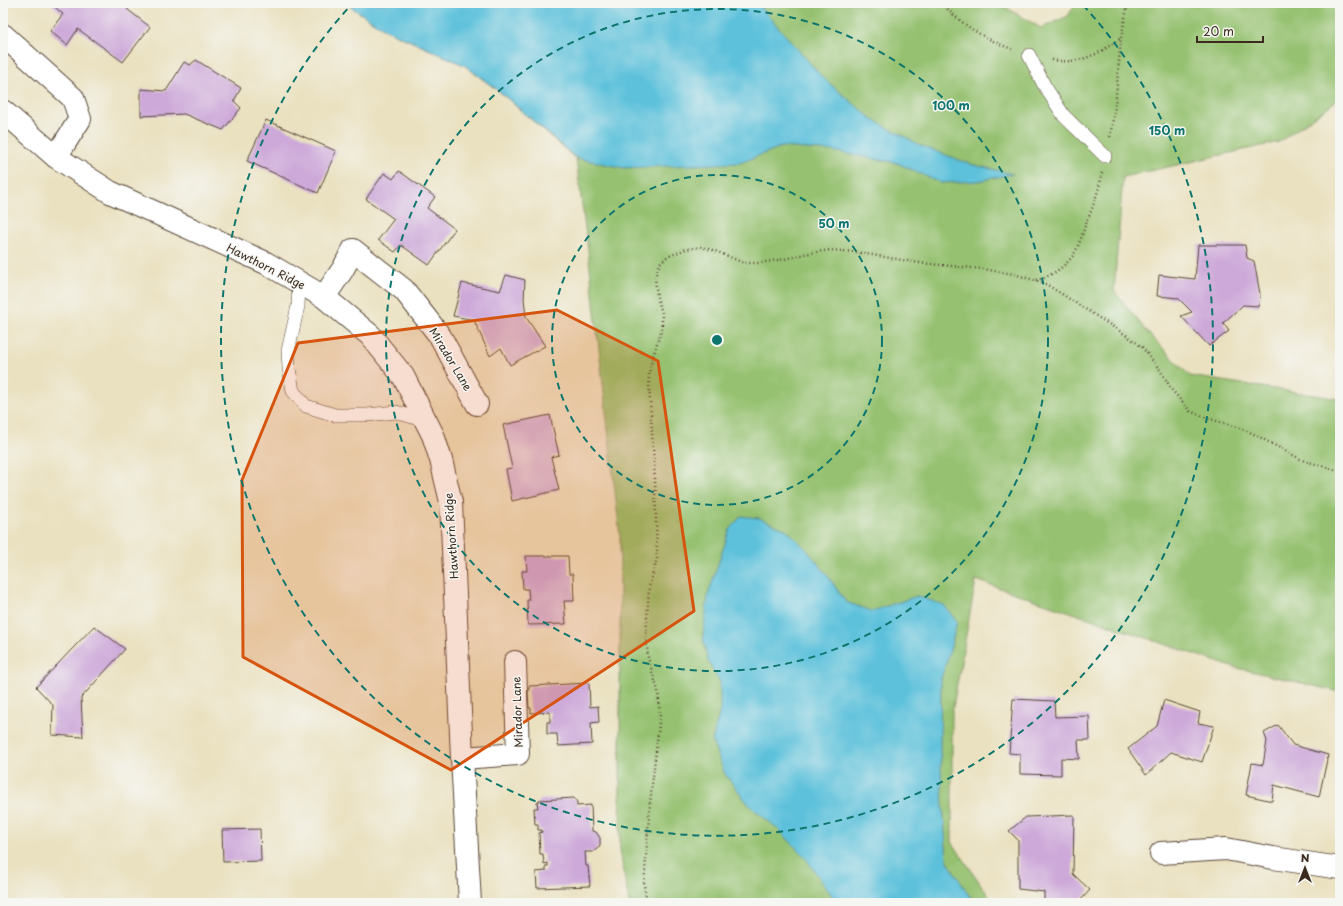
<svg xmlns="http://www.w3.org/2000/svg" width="1343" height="906" viewBox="0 0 1343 906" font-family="'Playpen Sans',sans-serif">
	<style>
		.green { fill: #95c16f; stroke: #687646 }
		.water { fill: #5dc1db; stroke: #4c767c }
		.building { fill: #cda9d9 }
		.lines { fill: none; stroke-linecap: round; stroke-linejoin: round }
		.service-casing { stroke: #554536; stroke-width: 14 }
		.minor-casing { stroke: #554536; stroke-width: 24 }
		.path { stroke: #554536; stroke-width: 2.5; stroke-dasharray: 1 3; stroke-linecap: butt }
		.service { stroke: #fff; stroke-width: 13 }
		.minor { stroke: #fff; stroke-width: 22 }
		.marked { fill: #d7540e; fill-opacity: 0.2; stroke: #d7540e; stroke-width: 3; stroke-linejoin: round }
		.ring { fill: none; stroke: #0f766e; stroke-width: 2; stroke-dasharray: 7 5 }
		.labels { text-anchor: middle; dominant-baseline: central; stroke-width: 3; stroke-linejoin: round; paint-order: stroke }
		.street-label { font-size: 11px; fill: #3b2a1e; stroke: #f6f6f2 }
		.centre { fill: #0f766e; stroke: #f6f6f2; stroke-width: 2 }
		.ring-label { font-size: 12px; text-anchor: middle; font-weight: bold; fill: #0f766e; stroke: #f6f6f2; stroke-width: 3; stroke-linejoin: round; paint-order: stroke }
	</style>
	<rect width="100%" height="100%" fill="#f6f6f2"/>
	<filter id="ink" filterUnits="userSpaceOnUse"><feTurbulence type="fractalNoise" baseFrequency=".025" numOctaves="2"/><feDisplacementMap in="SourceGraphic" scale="8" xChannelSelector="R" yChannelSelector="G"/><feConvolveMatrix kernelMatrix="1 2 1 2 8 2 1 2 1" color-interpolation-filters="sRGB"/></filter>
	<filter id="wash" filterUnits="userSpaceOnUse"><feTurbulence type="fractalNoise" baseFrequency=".012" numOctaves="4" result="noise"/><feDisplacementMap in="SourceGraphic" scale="16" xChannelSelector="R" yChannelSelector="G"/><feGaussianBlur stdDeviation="0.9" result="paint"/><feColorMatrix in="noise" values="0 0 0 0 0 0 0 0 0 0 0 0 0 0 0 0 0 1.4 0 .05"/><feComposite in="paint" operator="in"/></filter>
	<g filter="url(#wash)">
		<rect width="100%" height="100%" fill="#eae1c0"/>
		<!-- green -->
		<path class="green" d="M345 3H998L1041 28 1068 16 1076 3H1340V98L1279 142 1123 177 1114 291 1149 334 1190 376 1340 399V692L1229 666 976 580 952 712V842L990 898 996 903H629L620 851V536L588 250 576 159 500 92 464 65 386 30Z"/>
		<!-- water -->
		<path class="water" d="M345 3H757L823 78 872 119 922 146 970 164 1013 174 978 181 941 183 897 163 832 151 781 147 740 163 624 168 576 158 500 92 464 65 386 30Z
			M741 516 759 518 787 530 806 549 825 572 846 602 872 611 917 596 944 605 957 622 950 650 941 679 940 749 943 805 947 860 970 897 978 903H836L835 900 805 857 778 829 749 805 725 774 712 741 720 710V682L708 661 703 637 708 595 729 531Z"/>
		<g id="blocks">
			<!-- building -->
			<path class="building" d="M51 3H131L127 9 150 27 123 62 78 29 67 45 50 31 63 14 51 4Z
				M196 60 241 88 234 101 241 108 223 130 184 114 141 116V89L166 91 184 62 190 65Z
				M266 120 336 151 318 193 247 161Z
				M399 171 435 197 427 208 455 229 429 265 401 245 395 252 378 240 394 219 366 199 384 173 393 179Z
				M1198 245H1245L1247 258 1254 261 1260 294 1259 306 1243 305 1223 323 1229 331 1209 346 1181 316 1192 312 1178 298 1157 296 1159 275 1195 279Z
				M506 275 525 280 524 299 526 317 545 346 510 365 501 348 490 356 474 320 453 316 462 283 500 291Z
				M550 415 559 455 551 457 559 490 512 501 506 469 512 468 503 425Z
				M526 556H568L569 574H573L574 601H564L566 624 528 625 527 600H529L528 589H523L522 571H527Z
				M94 626 125 649 81 698 83 737 52 735 53 705 36 687Z
				M589 683 590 707 598 706 599 722 591 723 592 744 558 746 557 734H547V722H550V712L531 713V708H529L528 691H529V686Z
				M1013 699 1054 701 1055 717 1089 716 1090 740H1078L1079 759 1061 758V775L1020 774V754L1009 753Z
				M1164 700 1200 712 1198 723 1214 726 1202 762 1171 752 1146 775 1128 749 1157 726Z
				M1278 725 1293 745 1328 755 1319 797 1274 785 1272 801 1246 795 1252 763 1263 765 1267 741 1264 733Z
				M574 798 577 802V806L591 805 592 831 596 832 600 838V845L598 848 593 852H585L586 866H588L590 886 537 888 536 872 546 871V866H548V863L544 864 543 854H540L539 833 542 832V830H538V824H535L534 808H538L537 802H539V800Z
				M1074 815 1073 874 1090 890 1078 903H1044V892L1018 889V840L1009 831 1026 817Z
				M260 829 261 861 223 862 222 830Z"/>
		</g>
	</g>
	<g filter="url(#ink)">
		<use href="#blocks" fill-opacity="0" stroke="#554536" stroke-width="1"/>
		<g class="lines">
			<defs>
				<path id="service" d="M1029 55 1044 85 1064 116 1105 156
					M299 282 298 306 288 351 289 368 293 391 306 406 335 415H367L396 412 426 421"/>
				<path id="minor" d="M3 35 73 98 80 119 56 157
					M3 111 56 157 110 192 266 263 324 297 370 335 403 376 433 435 441 460 451 502 462 758 470 903
					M324 297 343 269 353 250 404 290 440 336 477 404
					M462 758 518 754 515 662
					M1161 853 1226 849 1273 858 1340 868"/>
			</defs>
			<!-- service casing -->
			<use href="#service" class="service-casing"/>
			<!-- minor casing -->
			<use href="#minor" class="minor-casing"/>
			<!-- path -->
			<path class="path" d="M942 3C961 25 985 39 1012 49
				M1052 60C1080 65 1099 54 1121 38
				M1110 137 1115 107 1121 38 1128 3
				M1036 280C1050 277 1063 268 1072 257 1078 248 1082 236 1085 226 1092 209 1099 191 1102 173
				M647 903 644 885 650 803 660 715 658 691 648 658 646 636 649 587 657 559 655 478 649 385V373L653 356 662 328V313L657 297 655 277 660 263 667 257 686 249 701 247 713 250 744 263H759L785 259 804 254 830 250 855 252 920 263 983 269 1014 274 1046 284 1126 335 1142 347 1160 370 1172 390 1190 411 1207 418 1237 427 1252 433 1302 460 1340 471"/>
			<!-- service -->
			<use href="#service" class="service"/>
			<!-- minor -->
			<use href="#minor" class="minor"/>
		</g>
	</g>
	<!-- marked area -->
	<path class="marked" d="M557 310 658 361 694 611 451 770 243 657 242 480 298 343Z"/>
	<!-- distance rings -->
	<g class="ring">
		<circle cx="717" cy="340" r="165"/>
		<circle cx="717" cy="340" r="331"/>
		<path d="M1083 5A496 496 0 1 1 351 5"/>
	</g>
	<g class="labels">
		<!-- street labels -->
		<g class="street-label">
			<text transform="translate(266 266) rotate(27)">Hawthorn Ridge</text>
			<text transform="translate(451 359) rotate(59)">Mirador Lane</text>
			<text transform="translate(451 536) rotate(-94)">Hawthorn Ridge</text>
			<text transform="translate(517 712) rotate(-92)">Mirador Lane</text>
		</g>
	</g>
	<circle cx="717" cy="340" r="6" class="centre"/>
	<g class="ring-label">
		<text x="951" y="110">100 m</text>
		<text x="1167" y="135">150 m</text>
		<text x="834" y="228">50 m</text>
	</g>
	<!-- margin -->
	<rect width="1343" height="906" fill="none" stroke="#f6f6f2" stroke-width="16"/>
	<!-- north arrow -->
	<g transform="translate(1305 868)" stroke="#f6f6f2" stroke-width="3" paint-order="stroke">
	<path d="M0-3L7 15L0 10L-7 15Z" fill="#3b2a1e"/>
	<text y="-6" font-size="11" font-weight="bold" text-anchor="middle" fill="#3b2a1e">N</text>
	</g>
	<!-- scale -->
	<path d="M1197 36v6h66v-6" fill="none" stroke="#3b2a1e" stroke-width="2"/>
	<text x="1203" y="36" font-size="12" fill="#3b2a1e" stroke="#f6f6f2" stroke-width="3" paint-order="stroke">20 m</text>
</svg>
